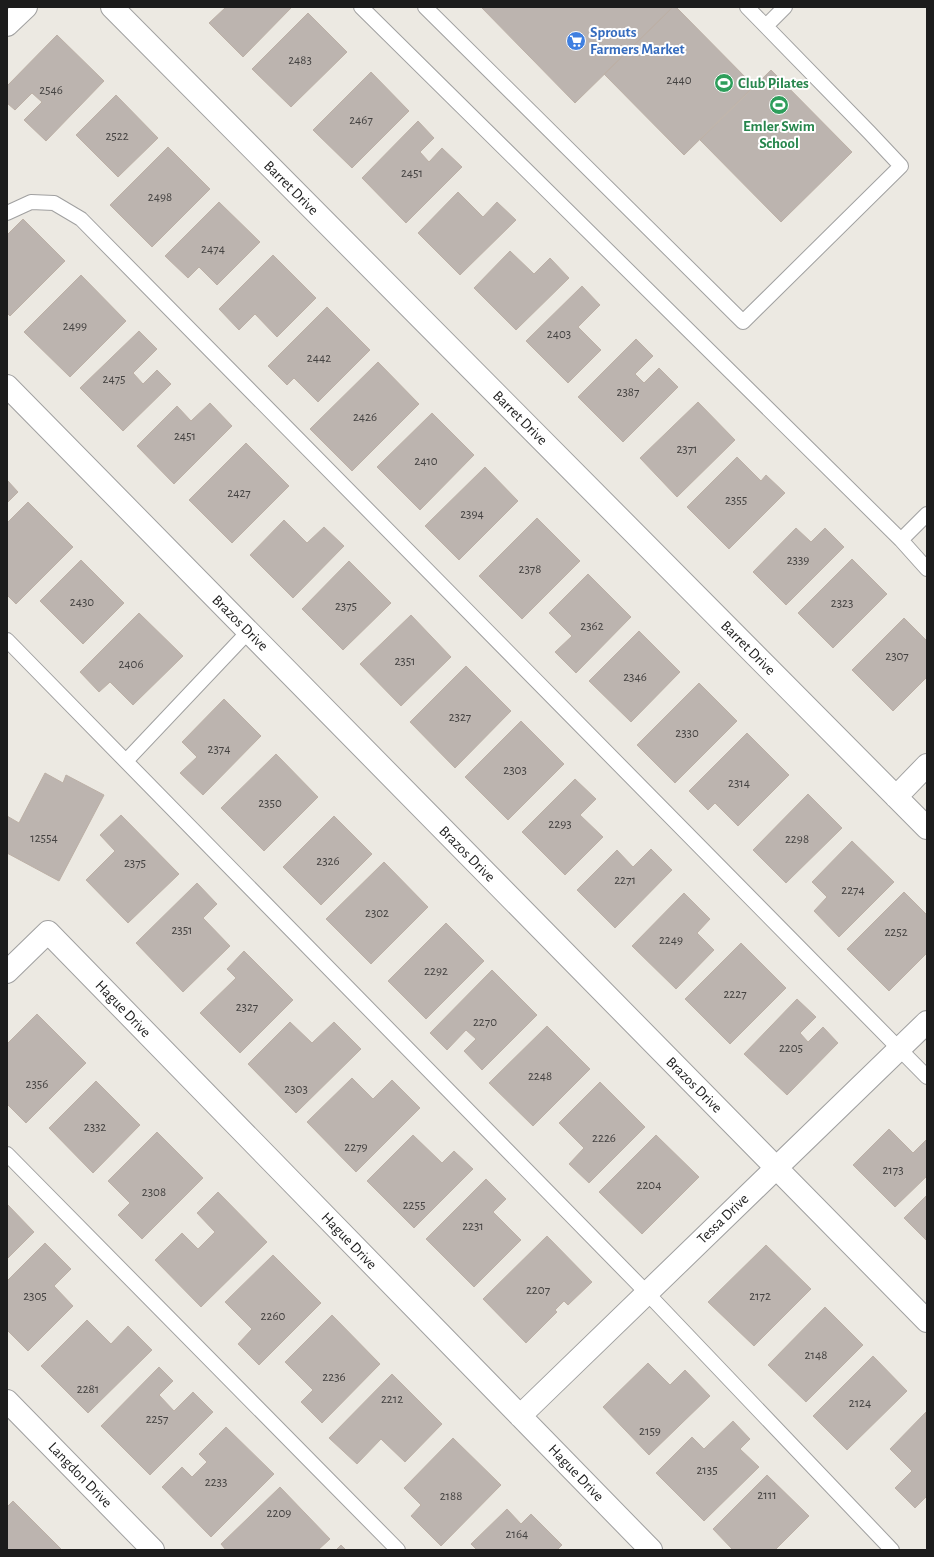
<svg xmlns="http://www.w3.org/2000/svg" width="934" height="1557" viewBox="0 0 934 1557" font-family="'Alegreya Sans',sans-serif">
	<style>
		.building { fill: #bcb4af; stroke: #bcb0a6 }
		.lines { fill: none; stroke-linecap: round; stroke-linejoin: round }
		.service-casing { stroke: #a0a0a0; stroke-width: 16 }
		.minor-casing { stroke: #a0a0a0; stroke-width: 24 }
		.service { stroke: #fff; stroke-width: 14 }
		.minor { stroke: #fff; stroke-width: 22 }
		.labels { text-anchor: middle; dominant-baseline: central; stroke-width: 4; stroke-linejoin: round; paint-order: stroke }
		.number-label { font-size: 13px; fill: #444241 }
		.shop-label { font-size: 15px; font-weight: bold; fill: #366cbe; stroke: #fff; text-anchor: start }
		.leisure-label { font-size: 15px; font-weight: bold; fill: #27864d; stroke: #fff; text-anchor: start }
		.street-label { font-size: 15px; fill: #1c1c1c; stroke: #fff }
	</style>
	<rect width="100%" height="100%" fill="#ece9e2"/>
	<!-- building -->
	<path class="building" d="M226 7H292L243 57 209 23Z
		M481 7H673L575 103Z
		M673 7H676L754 86 684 155 604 74Z
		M308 13 347 52 291 107 252 69Z
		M57 35 104 81 46 141 24 120 42 102 32 93 15 110 7 103V86Z
		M771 70 852 152 781 222 700 140Z
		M371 72 409 111 352 168 313 130Z
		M116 95 158 138 118 177 76 135Z
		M418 121 434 138 420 152 429 162 442 148 462 167 406 223 362 178Z
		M168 147 210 189 152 247 110 205Z
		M458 192 483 217 497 202 516 220 460 275 418 233Z
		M219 202 260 242 217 285 199 267 188 278 165 256Z
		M23 219 65 261 10 316 7 313V235Z
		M510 251 534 274 550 258 569 278 516 330 474 288Z
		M273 255 316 298 277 337 255 314 239 330 219 309Z
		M81 275 126 321 70 377 24 332Z
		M582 286 600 305 578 327 601 350 568 383 526 341Z
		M327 307 370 350 318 402 294 378 287 385 268 366Z
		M139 331 157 349 133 373 143 384 157 370 171 384 123 431 80 388Z
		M636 339 653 356 635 374 644 383 659 368 678 387 623 442 578 397Z
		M378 362 419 404 352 471 310 429Z
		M698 402 735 440 677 497 640 458Z
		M210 403 232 426 174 484 137 446 177 406 191 421Z
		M432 413 474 455 420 510 377 467Z
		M246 443 289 486 232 543 189 500Z
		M737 457 761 481 766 475 785 493 729 549 687 507Z
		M485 467 518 501 459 560 425 526Z
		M7 480 18 492 7 503Z
		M28 502 73 547 16 604 7 595V523Z
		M537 518 580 561 522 619 479 576Z
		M284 520 307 543 324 527 344 546 293 598 250 555Z
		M796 528 811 542 825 528 844 547 786 605 753 572Z
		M852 559 887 594 833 648 798 613Z
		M81 560 124 603 83 644 40 601Z
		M349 561 391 603 343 650 302 609Z
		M588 574 631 617 576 673 555 652 572 636 549 613Z
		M139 613 183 656 133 705 110 682 99 692 80 672Z
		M411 615 451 657 401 706 360 664Z
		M904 618 927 641V677L893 711 852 670Z
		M639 631 680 672 631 722 589 681Z
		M466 666 511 711 455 768 410 722Z
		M699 683 737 721 675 783 637 745Z
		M224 699 261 736 203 795 180 773 197 757 182 742Z
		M521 721 564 764 508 820 465 777Z
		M747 733 789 775 738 826 715 803 708 810 689 791Z
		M276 754 318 797 264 851 221 808Z
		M45 773 63 783 66 775 104 795 59 881 7 853V816L19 823Z
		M575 779 596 799 580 815 603 837 565 875 522 832Z
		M808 794 842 828 786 883 753 850Z
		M121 815 179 874 128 923 86 880 115 851 100 835Z
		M334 816 372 854 321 905 283 867Z
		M852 841 894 882 839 937 814 911 827 897 812 882Z
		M651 849 672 870 615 928 577 890 617 850 633 867Z
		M384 862 428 907 371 964 326 919Z
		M197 883 217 904 203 918 230 946 183 992 136 943Z
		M904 892 927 915V953L889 991 847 949Z
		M684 893 710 919 697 933 714 950 676 989 632 946Z
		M446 923 484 961 426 1019 388 981Z
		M741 943 786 988 730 1044 685 999Z
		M244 951 293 1000 240 1053 200 1013 236 978 227 969Z
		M492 970 537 1015 482 1070 464 1051 476 1039 466 1030 447 1050 430 1033Z
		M797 999 816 1017 800 1033 808 1042 823 1027 838 1043 787 1095 744 1054Z
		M37 1014 86 1063 26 1123 7 1104V1044Z
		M290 1022 312 1043 334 1022 361 1049 296 1113 248 1064Z
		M547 1026 590 1069 533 1126 489 1083Z
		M352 1078 373 1099 392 1080 420 1108 356 1172 307 1122Z
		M96 1081 140 1125 93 1173 49 1128Z
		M600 1082 645 1127 589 1183 569 1164 584 1148 559 1123Z
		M889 1129 913 1153 927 1139V1176L895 1207 853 1165Z
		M157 1132 203 1178 142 1239 118 1215 130 1203 108 1181Z
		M413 1135 442 1163 454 1151 473 1169 414 1228 367 1181Z
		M656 1135 699 1177 642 1234 599 1192Z
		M486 1179 506 1199 493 1212 521 1240 474 1287 426 1239Z
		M218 1192 267 1242 201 1307 155 1260 182 1233 198 1249 215 1232 197 1213Z
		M927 1195V1241L904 1218Z
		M7 1204 34 1232 7 1259Z
		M547 1236 592 1282 568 1305 564 1301 555 1310 557 1312 526 1343 483 1299Z
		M45 1243 71 1269 54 1286 73 1306 28 1351 7 1330V1281Z
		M766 1245 811 1289 754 1346 708 1302Z
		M273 1255 321 1303 259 1365 238 1344 252 1329 225 1302Z
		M825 1307 863 1345 806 1402 768 1365Z
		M332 1315 380 1364 322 1423 301 1402 313 1390 285 1362Z
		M87 1320 111 1344 128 1326 152 1350 88 1413 41 1366Z
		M873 1356 907 1391 847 1450 813 1416Z
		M648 1363 670 1385 685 1370 710 1396 649 1455 603 1407Z
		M159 1367 173 1381 159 1395 174 1411 193 1392 213 1412 150 1475 101 1426Z
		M392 1374 442 1424 405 1462 381 1439 357 1464 329 1438Z
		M926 1412 927 1496 915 1508 895 1488 912 1471 890 1449Z
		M733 1421 750 1439 740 1449 759 1467 704 1521 656 1473 692 1437 704 1449Z
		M226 1427 274 1474 211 1537 162 1487 182 1467 192 1477 207 1462 199 1454Z
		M453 1438 501 1485 441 1546 411 1516 421 1505 404 1488Z
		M767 1475 809 1516 775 1550H733L713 1529Z
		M280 1487 330 1539 318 1550H226L221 1544Z
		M13 1501 62 1550H7V1507Z
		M507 1509 521 1524 531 1514 562 1545 557 1550H477L471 1544Z
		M341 1545 346 1550H336Z"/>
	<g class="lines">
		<defs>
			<path id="service" d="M361 7 901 540 927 569
				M425 7 743 322 901 166 869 132 747 7
				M766 26 785 7
				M7 213 31 202 54 203 81 219 927 1077
				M901 540 927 514
				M7 640 647 1293 892 1550
				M126 761 248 632
				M7 1154 398 1550"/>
			<path id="minor" d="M112 7 927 828
				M7 25 26 7
				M7 386 927 1321
				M896 797 927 765
				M7 972 48 932 651 1550
				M7 1401 153 1550
				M520 1416 927 1022"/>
		</defs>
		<!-- service casing -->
		<use href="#service" class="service-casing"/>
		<!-- minor casing -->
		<use href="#minor" class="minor-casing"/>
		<!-- service -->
		<use href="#service" class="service"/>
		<!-- minor -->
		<use href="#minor" class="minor"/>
	</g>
	<!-- icons -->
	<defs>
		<symbol id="supermarket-disc" viewBox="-11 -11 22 22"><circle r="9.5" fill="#3f7fe0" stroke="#fff"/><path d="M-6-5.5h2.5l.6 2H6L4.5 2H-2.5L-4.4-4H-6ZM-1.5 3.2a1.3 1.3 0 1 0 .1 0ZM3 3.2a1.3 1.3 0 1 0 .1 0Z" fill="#fff"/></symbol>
		<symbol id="stadium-disc" viewBox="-11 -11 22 22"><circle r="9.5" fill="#2e9e5b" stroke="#fff"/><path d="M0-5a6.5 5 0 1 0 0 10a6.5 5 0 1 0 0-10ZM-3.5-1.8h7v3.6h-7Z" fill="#fff"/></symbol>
	</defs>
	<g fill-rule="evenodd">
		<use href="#supermarket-disc" x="565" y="30" width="22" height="22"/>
		<use href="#stadium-disc" x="713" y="72" width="22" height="22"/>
		<use href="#stadium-disc" x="768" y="94" width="22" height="22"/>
	</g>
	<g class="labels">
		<!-- number labels -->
		<g class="number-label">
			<text x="300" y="60">2483</text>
			<text x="679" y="80">2440</text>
			<text x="51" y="90">2546</text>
			<text x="361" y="120">2467</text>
			<text x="117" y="136">2522</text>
			<text x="412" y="173">2451</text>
			<text x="160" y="197">2498</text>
			<text x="213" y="249">2474</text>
			<text x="75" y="326">2499</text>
			<text x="559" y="334">2403</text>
			<text x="319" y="358">2442</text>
			<text x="114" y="379">2475</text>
			<text x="628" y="392">2387</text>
			<text x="365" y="417">2426</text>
			<text x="185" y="436">2451</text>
			<text x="687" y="449">2371</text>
			<text x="426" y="461">2410</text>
			<text x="239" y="493">2427</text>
			<text x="736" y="500">2355</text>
			<text x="472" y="514">2394</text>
			<text x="798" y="560">2339</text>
			<text x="530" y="569">2378</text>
			<text x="82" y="602">2430</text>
			<text x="842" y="603">2323</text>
			<text x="346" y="606">2375</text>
			<text x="592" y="626">2362</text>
			<text x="897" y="656">2307</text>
			<text x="405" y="661">2351</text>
			<text x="131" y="664">2406</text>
			<text x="635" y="677">2346</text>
			<text x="460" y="717">2327</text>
			<text x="687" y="733">2330</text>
			<text x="219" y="749">2374</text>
			<text x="515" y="770">2303</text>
			<text x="739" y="783">2314</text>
			<text x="270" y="803">2350</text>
			<text x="560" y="824">2293</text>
			<text x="44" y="838">12554</text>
			<text x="797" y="839">2298</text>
			<text x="328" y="861">2326</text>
			<text x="135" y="863">2375</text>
			<text x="625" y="880">2271</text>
			<text x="853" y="890">2274</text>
			<text x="377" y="913">2302</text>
			<text x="182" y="930">2351</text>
			<text x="896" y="932">2252</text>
			<text x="671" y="940">2249</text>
			<text x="436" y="971">2292</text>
			<text x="735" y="994">2227</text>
			<text x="247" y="1007">2327</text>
			<text x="485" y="1022">2270</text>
			<text x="791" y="1048">2205</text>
			<text x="540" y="1076">2248</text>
			<text x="37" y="1084">2356</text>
			<text x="296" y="1089">2303</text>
			<text x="95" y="1127">2332</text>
			<text x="604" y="1138">2226</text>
			<text x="356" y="1147">2279</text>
			<text x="893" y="1170">2173</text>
			<text x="649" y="1185">2204</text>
			<text x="154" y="1192">2308</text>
			<text x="414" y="1205">2255</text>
			<text x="473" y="1226">2231</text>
			<text x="538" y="1290">2207</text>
			<text x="35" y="1296">2305</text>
			<text x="760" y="1296">2172</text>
			<text x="273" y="1316">2260</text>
			<text x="816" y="1355">2148</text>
			<text x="334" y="1377">2236</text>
			<text x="88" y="1389">2281</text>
			<text x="392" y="1399">2212</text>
			<text x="860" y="1403">2124</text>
			<text x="157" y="1419">2257</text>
			<text x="650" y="1431">2159</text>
			<text x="707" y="1470">2135</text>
			<text x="216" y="1482">2233</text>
			<text x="767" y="1495">2111</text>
			<text x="451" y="1496">2188</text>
			<text x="279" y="1513">2209</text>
			<text x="517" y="1534">2164</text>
		</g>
		<!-- shop labels -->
		<g class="shop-label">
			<text x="590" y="32">Sprouts<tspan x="590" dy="17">Farmers Market</tspan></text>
		</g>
		<!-- leisure labels -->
		<g class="leisure-label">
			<text x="738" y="83">Club Pilates</text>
			<text x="779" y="126" text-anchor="middle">Emler Swim<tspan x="779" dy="17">School</tspan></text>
		</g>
		<!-- street labels -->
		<g class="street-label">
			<text transform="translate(291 188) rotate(45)">Barret Drive</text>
			<text transform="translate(520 418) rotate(45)">Barret Drive</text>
			<text transform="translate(240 623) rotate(45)">Brazos Drive</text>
			<text transform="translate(748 648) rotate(45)">Barret Drive</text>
			<text transform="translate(467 854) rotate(45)">Brazos Drive</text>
			<text transform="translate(123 1009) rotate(46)">Hague Drive</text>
			<text transform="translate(694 1085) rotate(45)">Brazos Drive</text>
			<text transform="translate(723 1219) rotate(-44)">Tessa Drive</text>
			<text transform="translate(349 1241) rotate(46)">Hague Drive</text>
			<text transform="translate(576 1473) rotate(46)">Hague Drive</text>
			<text transform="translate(80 1475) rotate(46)">Langdon Drive</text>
		</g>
	</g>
	<!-- border -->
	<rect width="934" height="1557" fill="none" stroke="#1c1c1c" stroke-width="16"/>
</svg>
